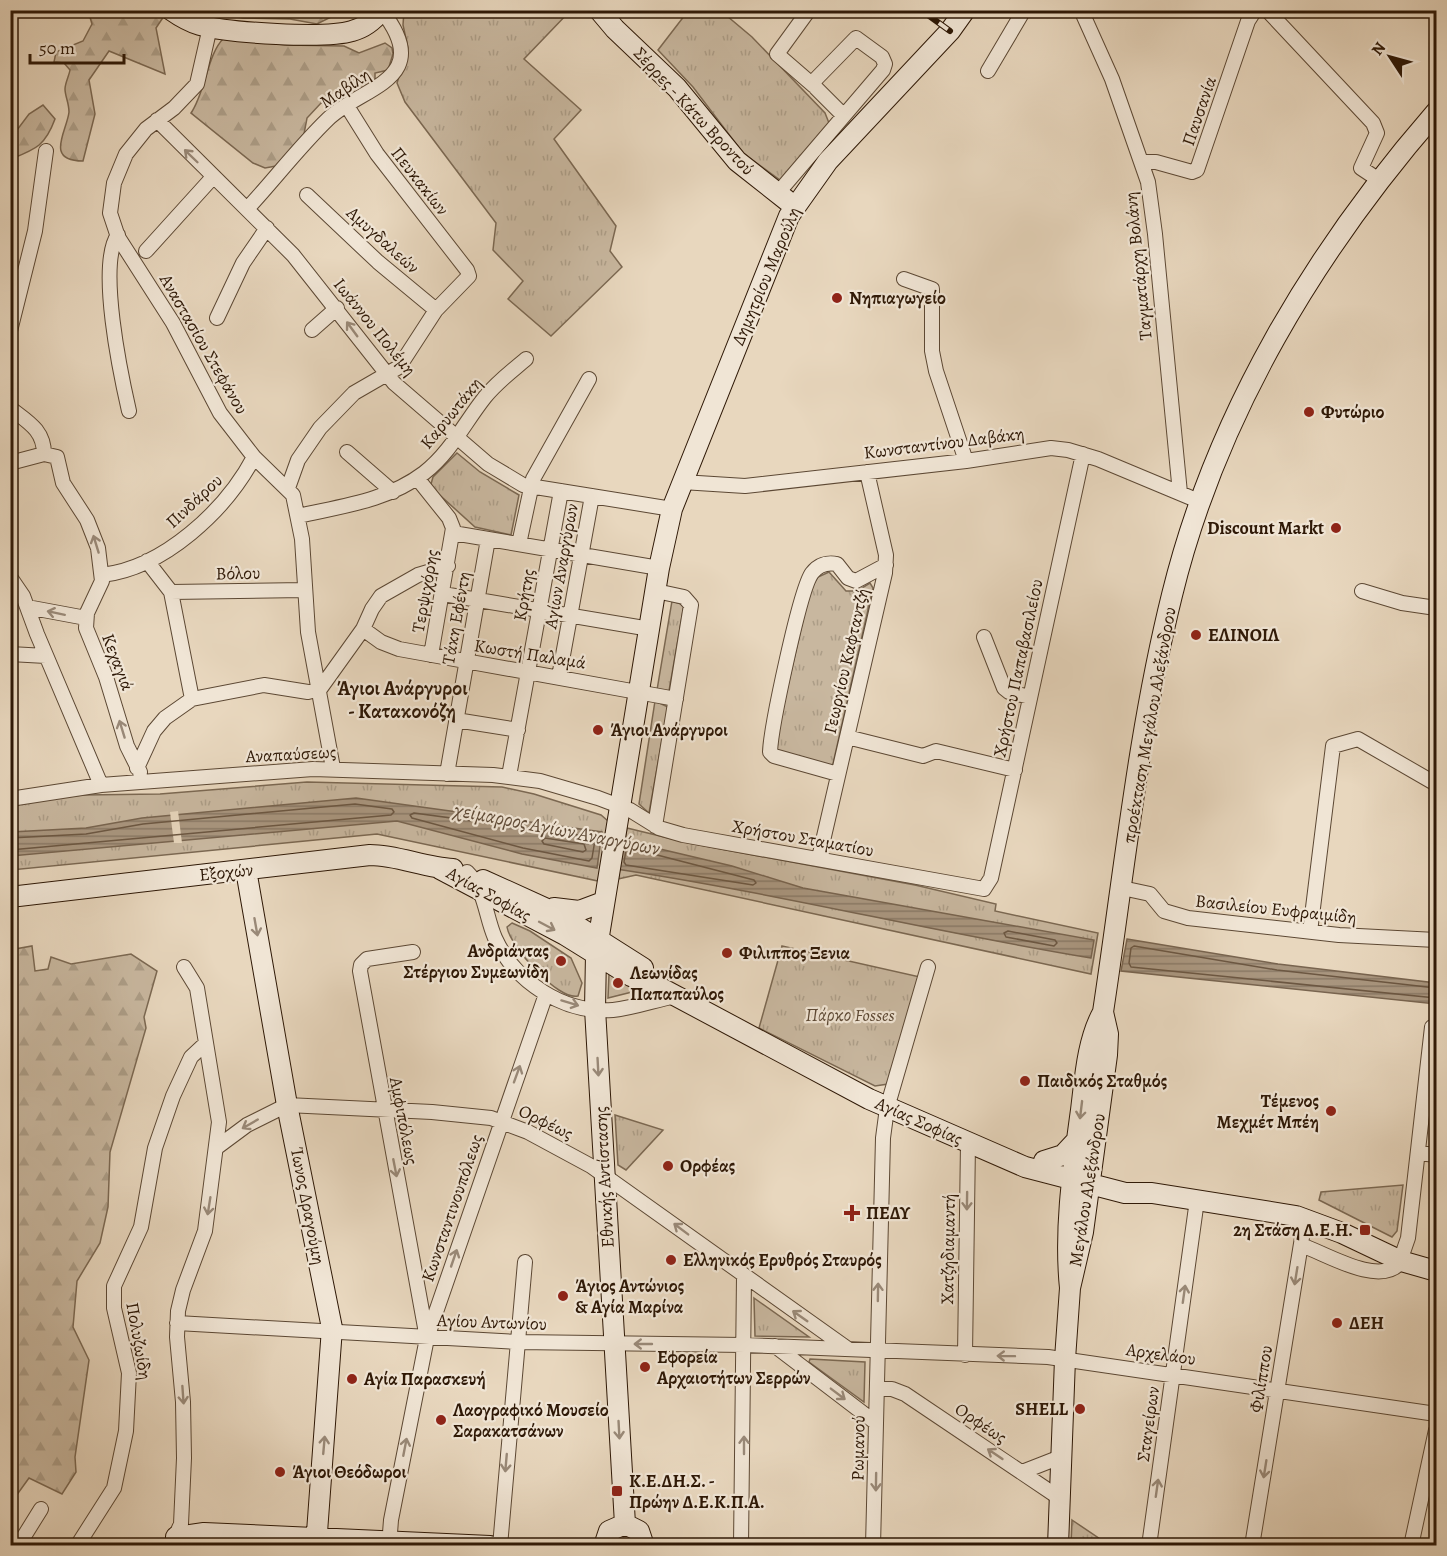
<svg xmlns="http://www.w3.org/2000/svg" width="1447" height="1556" viewBox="0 0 1447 1556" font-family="Alegreya,serif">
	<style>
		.grass { fill: url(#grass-tufts); stroke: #7b6852; stroke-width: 1.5 }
		.forest { fill: url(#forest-firs); stroke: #7b6852; stroke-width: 1.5 }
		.water { fill: url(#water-rules); stroke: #78644f; stroke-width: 1.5 }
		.pier { fill: #e8d7be }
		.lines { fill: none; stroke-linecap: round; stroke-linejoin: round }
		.shore { stroke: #6c5742; stroke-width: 1.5 }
		.street-casing { stroke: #5c4834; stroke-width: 16 }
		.secondary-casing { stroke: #2e1806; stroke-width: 22 }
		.street { stroke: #f0e5d5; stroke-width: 14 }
		.secondary { stroke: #f0e5d5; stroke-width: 20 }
		.rail-casing { stroke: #2e1806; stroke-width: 6 }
		.rail { stroke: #f0e5d5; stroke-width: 4; stroke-dasharray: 11; stroke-linecap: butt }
		.oneway { stroke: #998978 }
		.poi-dot { fill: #8f2418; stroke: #f0e5d5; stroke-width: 2 }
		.labels { text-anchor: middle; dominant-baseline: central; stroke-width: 4.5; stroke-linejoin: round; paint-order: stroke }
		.street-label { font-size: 18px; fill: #2e1806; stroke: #f0e5d5 }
		.poi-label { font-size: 18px; font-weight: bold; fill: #2e1806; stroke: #f0e5d5; text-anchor: start }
		.park-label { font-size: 18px; font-style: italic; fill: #5c4834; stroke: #f0e5d5 }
		.neighbourhood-label { font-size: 20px; font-weight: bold; fill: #2e1806; stroke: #f0e5d5 }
		.water-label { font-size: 20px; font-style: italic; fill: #5f4a36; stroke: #f0e5d5 }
	</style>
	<defs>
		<pattern id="grass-tufts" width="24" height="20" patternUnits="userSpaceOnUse" patternTransform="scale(1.5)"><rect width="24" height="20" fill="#c8b79f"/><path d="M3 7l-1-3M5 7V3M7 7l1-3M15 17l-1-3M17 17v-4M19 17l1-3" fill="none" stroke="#ac9d87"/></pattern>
		<pattern id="forest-firs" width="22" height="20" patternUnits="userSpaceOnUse" patternTransform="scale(1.5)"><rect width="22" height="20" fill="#c8b79f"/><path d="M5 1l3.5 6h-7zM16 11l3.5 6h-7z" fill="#ac9d87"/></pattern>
		<pattern id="water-rules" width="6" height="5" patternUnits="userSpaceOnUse" patternTransform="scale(1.5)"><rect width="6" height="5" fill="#a9967f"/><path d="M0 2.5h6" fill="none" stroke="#8a7966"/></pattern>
	</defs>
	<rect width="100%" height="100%" fill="#e8d7be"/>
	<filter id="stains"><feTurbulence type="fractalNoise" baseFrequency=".00333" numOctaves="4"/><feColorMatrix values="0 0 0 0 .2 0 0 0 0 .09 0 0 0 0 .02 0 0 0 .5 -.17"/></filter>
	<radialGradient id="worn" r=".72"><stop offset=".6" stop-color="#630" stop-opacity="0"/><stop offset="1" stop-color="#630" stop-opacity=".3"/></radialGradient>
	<!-- grass -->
	<path class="grass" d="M404 11H570L524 59 581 110 554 139 616 226 610 251 622 267 551 336 508 299 523 281 493 250 496 223 405 102 397 83 408 48 403 25Z
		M688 11H721L752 37 825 113 829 123 780 180 743 153 693 87 658 50Z
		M457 453 480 472 519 495 511 535 475 527 433 489 431 484 433 477Z
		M829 572 846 591H857L870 583 873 588 832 768 773 751 810 589 818 577Z
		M672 601 684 605 669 691 657 690Z
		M655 701 668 707 649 813 639 804Z
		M307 782 502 787 534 794 601 815 608 821 598 881 377 834 11 870V804L82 795 160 794Z
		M627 828 689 843 915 885 996 904 995 911 1098 933 1091 974 636 875 618 879Z
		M512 923 530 931 571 958 582 983 578 996C558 1001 510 946 507 927Z
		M782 946 920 977 888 1084 875 1086 759 1028Z
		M609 974 640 990 608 998Z
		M615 1115 663 1130 626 1170 618 1165Z
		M1403 1185 1397 1231 1392 1237 1319 1200 1321 1192Z
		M754 1298 809 1337 755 1336Z
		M810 1359 865 1362 864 1402 809 1362Z
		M1072 1520 1109 1545H1071Z
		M626 1529 639 1546 610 1545Z"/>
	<!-- forest -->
	<path class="forest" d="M158 10 166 13 156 28 165 74 109 51 89 80 95 114 83 161C44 161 67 131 69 112 69 103 65 96 65 89 65 83 69 76 70 70L64 63 54 62 56 52 83 41 92 24 89 14 84 11Z
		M200 11H343L317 24 290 19 243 18Z
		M224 38 286 45 344 46 359 53 385 43 392 48 393 54 388 70 375 73V83L332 106 321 103 307 118 304 134 276 166 265 168 253 163 191 113C206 91 207 54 224 38Z
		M43 105 55 119C45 146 36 149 11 159V138L29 114Z
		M32 946 35 971 48 969 51 957 71 964 131 954 157 971 144 1017 146 1028 110 1152 108 1207 100 1243 77 1281 73 1327 89 1360 75 1457 76 1472 62 1494 29 1478 11 1503 10 950Z"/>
	<!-- water -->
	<path class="water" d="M356 798 602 832 597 868 522 854 397 821 11 856V832L86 828 142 818Z
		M622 840 732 866 803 888 1094 940 1091 958C932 932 776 893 616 869Z
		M1127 939 1278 964 1436 983V1004L1121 971Z"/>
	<!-- pier -->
	<path class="pier" d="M178 811 182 843H174L170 812Z"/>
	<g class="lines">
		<!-- shore -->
		<path class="shore" d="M414 813 593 837 595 840 592 858 589 861 523 848 412 818 410 815Z
			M10 838 86 834 143 824 355 804 392 809 394 812 391 815 10 850
			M545 838 584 844 586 850 583 852 544 844 542 841Z
			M630 848 754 880 756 883 753 885 626 865 624 862 626 850Z
			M1008 931 1055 940 1057 943 1054 946 1006 937 1004 933Z
			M1436 988 1277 970 1134 946 1131 948 1129 963 1131 967 1436 998"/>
		<defs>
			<path id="street" d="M809 10 777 54 814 86
				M1081 10 1112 79 1148 182 1155 234 1180 493
				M1267 10 1373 123 1377 133 1361 168 1379 180
				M210 27 197 84 174 108 146 129 126 154 114 183 110 213 118 237 173 323 220 413 254 457 293 495 302 539 308 632 333 768
				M988 71 1024 10
				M157 120 293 255 394 383 488 464 523 485 672 509
				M1142 162H1156L1192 172 1197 170 1248 21 1255 10
				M777 194 883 70 885 64 882 57 856 38 813 82 816 88 843 115
				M307 195 378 262 436 310
				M247 209C274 180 299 147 328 119 362 86 436 80 382 11
				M118 235C97 264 121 376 129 411
				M146 251 213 177
				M904 279 932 289V351L936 371 966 461
				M217 318 243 263 267 228
				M312 330 337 308
				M10 331 35 231 46 151
				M10 408C28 422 44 430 44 454
				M347 452 393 492
				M10 463 44 454 57 457 63 483 87 520 98 548 102 581 87 613 86 628 106 677 127 746 140 772
				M417 478 449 518 453 528 431 655
				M682 482 745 486 966 461 1051 448 1068 450 1098 459 1201 502
				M288 488 298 460 320 428 354 393 399 367 436 310 469 276 467 270 377 154 347 106
				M298 516C342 506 387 501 424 473 451 452 465 422 485 397 497 382 512 371 526 359
				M453 533 659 568
				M519 544 533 479 589 379
				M147 561 171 592 192 699
				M102 575C164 568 226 510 254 457
				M10 577 23 596 37 634 101 785
				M1362 591 1402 603 1436 608
				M171 592 304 590
				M443 594 650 629
				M27 607 86 618
				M363 629 381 642 399 649 676 699
				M984 637 1004 688 1009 692 1030 697
				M10 654 46 656
				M559 677 592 496
				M456 720 518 730
				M847 737 923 756 936 751 1015 770
				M137 768 154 731 165 718 192 699 264 685 308 692 320 689 363 629 372 609 381 596 418 575 448 566
				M447 774 488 539
				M838 774 774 756 770 752C771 727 800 589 812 573 818 565 827 562 837 564L848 578 856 581 886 565
				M509 776 561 491
				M10 799 101 785 313 769 493 775 540 781 598 798 630 810 659 828 683 835 984 889 991 878 1083 454
				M655 826 691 605 684 597 656 591
				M819 858 885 573 886 555 867 472
				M467 872C486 891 485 915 495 938 515 982 564 1014 613 1010 634 1008 655 1000 676 996
				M1122 888 1150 894 1164 911 1188 918 1339 935 1436 940
				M1310 932 1333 746 1358 739 1436 784
				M413 952 367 959 361 965 360 971 426 1333
				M216 1148 247 1125 287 1105 432 1112 491 1118 528 1132 591 1166 848 1349
				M1418 1153 1436 1155
				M1301 1245C1325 1253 1377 1286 1399 1264L1408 1238 1432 1027
				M177 1323 518 1342 744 1345 1048 1357 1436 1414
				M775 1346 876 1423
				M965 1355 968 1143
				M877 1389H892L905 1394 1061 1499
				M1022 1472 1063 1456
				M18 1546 41 1509
				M77 1546 114 1488 126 1431 129 1373 114 1308V1286L141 1227 155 1148 173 1096 191 1057 206 1043
				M171 1546 181 1524 184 1458 183 1402 177 1337 178 1311 183 1290 205 1231 219 1122 197 988 184 967
				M389 1546 391 1520 427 1338 546 994
				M500 1546 525 1262
				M741 1546 744 1276
				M873 1546 883 1138 887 1108 928 967
				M1149 1546 1197 1200
				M1252 1546 1305 1219
				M1411 1546 1436 1430"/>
			<path id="secondary" d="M171 10C181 17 190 22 200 25 228 33 326 39 352 31 364 28 374 20 382 10
				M599 10 615 29 677 88 737 161 794 206
				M440 869 565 935 631 976 661 988 869 1099 1025 1167 1125 1193H1152L1296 1216 1342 1233 1401 1261 1436 1271
				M246 870 287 1105 332 1328 316 1546
				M483 880 558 914 643 968
				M10 897 370 855C398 855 425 868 453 869
				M554 908 579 911 603 902
				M1044 1161 1063 1155 1077 1140
				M1070 1288C1064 1229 1073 1169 1081 1110 1085 1078 1087 1041 1103 1012 1124 874 1138 732 1172 595 1216 415 1315 251 1436 112
				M625 1524 595 1009 596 954 659 568 672 509 789 216 828 161 950 31 965 10
				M176 1537 204 1533 490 1546
				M604 1546 609 1531 625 1524 639 1531 644 1546
				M1058 1546 1065 1359 1070 1288 1083 1232 1107 1055 1108 1034 1103 1012"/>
		</defs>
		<!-- street casing -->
		<use href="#street" class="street-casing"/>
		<!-- secondary casing -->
		<use href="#secondary" class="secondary-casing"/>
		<!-- street -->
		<use href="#street" class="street"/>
		<!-- secondary -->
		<use href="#secondary" class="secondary"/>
		<defs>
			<path id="rail" d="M921 10 950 31"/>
		</defs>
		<!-- rail casing -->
		<use href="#rail" class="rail-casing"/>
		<!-- rail -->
		<use href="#rail" class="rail"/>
	</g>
	<!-- one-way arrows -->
	<defs><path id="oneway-shaft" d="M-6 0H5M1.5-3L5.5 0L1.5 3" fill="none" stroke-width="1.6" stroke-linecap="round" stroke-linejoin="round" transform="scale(1.5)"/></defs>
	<g class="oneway">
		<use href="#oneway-shaft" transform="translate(191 156) rotate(-136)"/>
		<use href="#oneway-shaft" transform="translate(352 329) rotate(-126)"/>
		<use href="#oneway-shaft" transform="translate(96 544) rotate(-107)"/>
		<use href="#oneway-shaft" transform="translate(56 613) rotate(-168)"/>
		<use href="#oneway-shaft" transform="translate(122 729) rotate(-107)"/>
		<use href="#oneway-shaft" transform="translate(547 926) rotate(28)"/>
		<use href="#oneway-shaft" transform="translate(256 927) rotate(80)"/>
		<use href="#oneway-shaft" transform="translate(570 1003) rotate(17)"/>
		<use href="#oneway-shaft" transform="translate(598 1067) rotate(87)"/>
		<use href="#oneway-shaft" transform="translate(517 1074) rotate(-70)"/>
		<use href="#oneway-shaft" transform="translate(1081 1110) rotate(97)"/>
		<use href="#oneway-shaft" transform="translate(250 1124) rotate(150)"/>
		<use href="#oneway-shaft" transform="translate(395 1168) rotate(79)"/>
		<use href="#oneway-shaft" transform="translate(967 1201) rotate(91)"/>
		<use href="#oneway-shaft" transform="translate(209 1206) rotate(99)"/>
		<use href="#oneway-shaft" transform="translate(681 1229) rotate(-143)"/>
		<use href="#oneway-shaft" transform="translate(454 1258) rotate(-71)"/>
		<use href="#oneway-shaft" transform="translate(1296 1276) rotate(99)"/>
		<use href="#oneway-shaft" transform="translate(878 1292) rotate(-89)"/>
		<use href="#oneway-shaft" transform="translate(1184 1294) rotate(-82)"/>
		<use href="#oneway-shaft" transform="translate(800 1316) rotate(-145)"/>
		<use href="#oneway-shaft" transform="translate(643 1344) rotate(-180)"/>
		<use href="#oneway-shaft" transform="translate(1006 1356) rotate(-179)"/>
		<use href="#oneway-shaft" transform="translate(838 1394) rotate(37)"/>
		<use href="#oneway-shaft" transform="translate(183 1395) rotate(86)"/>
		<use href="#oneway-shaft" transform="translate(619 1430) rotate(87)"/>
		<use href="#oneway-shaft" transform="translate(324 1445) rotate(-85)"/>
		<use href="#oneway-shaft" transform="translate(744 1445) rotate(-90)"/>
		<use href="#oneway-shaft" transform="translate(405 1447) rotate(-79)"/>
		<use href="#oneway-shaft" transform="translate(995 1454) rotate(-146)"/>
		<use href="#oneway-shaft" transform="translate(506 1463) rotate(95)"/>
		<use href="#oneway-shaft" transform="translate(1265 1469) rotate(99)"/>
		<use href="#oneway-shaft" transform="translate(876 1482) rotate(91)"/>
		<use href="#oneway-shaft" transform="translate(1157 1488) rotate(-82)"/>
	</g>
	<!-- markers -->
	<g class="poi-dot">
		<circle cx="837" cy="298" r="6"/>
		<circle cx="1309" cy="412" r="6"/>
		<circle cx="1336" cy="528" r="6"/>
		<circle cx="1196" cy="635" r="6"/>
		<circle cx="598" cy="730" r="6"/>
		<circle cx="727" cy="953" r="6"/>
		<circle cx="561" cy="961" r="6"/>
		<circle cx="618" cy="983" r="6"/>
		<circle cx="1025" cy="1081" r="6"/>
		<circle cx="1331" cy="1111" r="6"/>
		<circle cx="668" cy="1166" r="6"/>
		<path d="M849 1204h6v6h6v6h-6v6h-6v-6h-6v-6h6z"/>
		<rect x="1359" y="1224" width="12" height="12" rx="3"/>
		<circle cx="671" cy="1260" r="6"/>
		<circle cx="563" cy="1296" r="6"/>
		<circle cx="1337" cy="1323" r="6"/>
		<circle cx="645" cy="1367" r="6"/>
		<circle cx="352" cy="1379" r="6"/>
		<circle cx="1080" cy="1409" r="6"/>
		<circle cx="441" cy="1420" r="6"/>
		<circle cx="280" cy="1472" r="6"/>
		<rect x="611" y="1485" width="12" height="12" rx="3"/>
	</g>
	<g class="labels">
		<!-- street labels -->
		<g class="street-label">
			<text transform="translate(345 88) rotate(-34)">Μαβίλη</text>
			<text transform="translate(694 111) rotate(47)">Σέρρες - Κάτω Βροντού</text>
			<text transform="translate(1199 111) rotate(-71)">Παυσανία</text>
			<text transform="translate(420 181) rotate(52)">Πευκακίων</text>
			<text transform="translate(383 240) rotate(42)">Αμυγδαλεών</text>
			<text transform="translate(1138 266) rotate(-96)">Ταγματάρχη Βολάνη</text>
			<text transform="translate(766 276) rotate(-67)">Δημητρίου Μαρούλη</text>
			<text transform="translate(375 327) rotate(51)">Ιωάννου Πολέμη</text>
			<text transform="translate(204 344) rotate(60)">Αναστασίου Στεφάνου</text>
			<text transform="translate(451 413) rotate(-51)">Καρυωτάκη</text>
			<text transform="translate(944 443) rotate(-7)">Κωνσταντίνου Δαβάκη</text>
			<text transform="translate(194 501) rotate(-43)">Πινδάρου</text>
			<text transform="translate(561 566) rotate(-80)">Αγίων Αναργύρων</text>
			<text transform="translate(238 573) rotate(-1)">Βόλου</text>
			<text transform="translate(425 591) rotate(-80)">Τερψιχόρης</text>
			<text transform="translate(524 595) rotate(-80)">Κρήτης</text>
			<text transform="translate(456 618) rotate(-80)">Τάκη Εφέντη</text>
			<text transform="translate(530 654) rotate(9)">Κωστή Παλαμά</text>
			<text transform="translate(846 661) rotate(-77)">Γεωργίου Καφταντζή</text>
			<text transform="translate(118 662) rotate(69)">Κεχαγιά</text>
			<text transform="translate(1018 668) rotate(-78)">Χρήστου Παπαβασιλείου</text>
			<text transform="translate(1149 725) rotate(-80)">προέκταση Μεγάλου Αλεξάνδρου</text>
			<text transform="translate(291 754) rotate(-3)">Αναπαύσεως</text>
			<text transform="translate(803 838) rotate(10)">Χρήστου Σταματίου</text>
			<text transform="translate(226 872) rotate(-6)">Εξοχών</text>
			<text transform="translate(489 894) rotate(29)">Αγίας Σοφίας</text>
			<text transform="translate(1276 909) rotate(6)">Βασιλείου Ευφραιμίδη</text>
			<text transform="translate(404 1121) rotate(79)">Αμφιπόλεως</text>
			<text transform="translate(919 1121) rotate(24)">Αγίας Σοφίας</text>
			<text transform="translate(546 1122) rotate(26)">Ορφέως</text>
			<text transform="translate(604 1177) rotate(-93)">Εθνικής Αντίστασης</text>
			<text transform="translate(1087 1190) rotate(-81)">Μεγάλου Αλεξάνδρου</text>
			<text transform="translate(308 1206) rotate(79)">Ίωνος Δραγούμη</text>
			<text transform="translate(452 1208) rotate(-71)">Κωνσταντινουπόλεως</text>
			<text transform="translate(948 1249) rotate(-89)">Χατζηδιαμαντή</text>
			<text transform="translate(492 1322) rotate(2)">Αγίου Αντωνίου</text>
			<text transform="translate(139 1341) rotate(80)">Πολυζωίδη</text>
			<text transform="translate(1161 1354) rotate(8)">Αρχελάου</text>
			<text transform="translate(1261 1379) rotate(-81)">Φιλίππου</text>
			<text transform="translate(981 1423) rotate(34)">Ορφέως</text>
			<text transform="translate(1148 1424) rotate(-82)">Σταγείρων</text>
			<text transform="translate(858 1448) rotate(-89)">Ρωμανού</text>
		</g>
		<!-- poi labels -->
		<g class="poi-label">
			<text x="849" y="298">Νηπιαγωγείο</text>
			<text x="1321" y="412">Φυτώριο</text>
			<text x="1324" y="528" text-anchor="end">Discount Markt</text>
			<text x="1208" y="635">ΕΛΙΝΟΙΛ</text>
			<text x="610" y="730">Άγιοι Ανάργυροι</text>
			<text x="549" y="951" text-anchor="end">Ανδριάντας<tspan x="549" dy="21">Στέργιου Συμεωνίδη</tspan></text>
			<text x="739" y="953">Φιλιππος Ξενια</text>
			<text x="630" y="973">Λεωνίδας<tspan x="630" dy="21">Παπαπαύλος</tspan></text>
			<text x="1037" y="1081">Παιδικός Σταθμός</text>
			<text x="1319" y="1101" text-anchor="end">Τέμενος<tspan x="1319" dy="21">Μεχμέτ Μπέη</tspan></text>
			<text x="680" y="1166">Ορφέας</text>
			<text x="866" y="1213">ΠΕΔΥ</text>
			<text x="1353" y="1230" text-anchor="end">2η Στάση Δ.Ε.Η.</text>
			<text x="683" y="1260">Ελληνικός Ερυθρός Σταυρός</text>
			<text x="575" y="1286">Άγιος Αντώνιος<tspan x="575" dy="21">&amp; Αγία Μαρίνα</tspan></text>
			<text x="1349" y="1323">ΔΕΗ</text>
			<text x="657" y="1357">Εφορεία<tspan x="657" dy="21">Αρχαιοτήτων Σερρών</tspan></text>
			<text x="364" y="1379">Αγία Παρασκευή</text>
			<text x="1068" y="1409" text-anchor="end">SHELL</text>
			<text x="453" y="1410">Λαογραφικό Μουσείο<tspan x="453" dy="21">Σαρακατσάνων</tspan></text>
			<text x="292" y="1472">Άγιοι Θεόδωροι</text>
			<text x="629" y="1481">Κ.Ε.ΔΗ.Σ. -<tspan x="629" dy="21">Πρώην Δ.Ε.Κ.Π.Α.</tspan></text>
		</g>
		<!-- park labels -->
		<g class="park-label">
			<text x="850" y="1015">Πάρκο Fosses</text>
		</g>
		<!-- neighbourhood labels -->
		<g class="neighbourhood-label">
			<text x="402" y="688">Άγιοι Ανάργυροι<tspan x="402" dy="23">- Κατακονόζη</tspan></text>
		</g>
		<!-- water labels -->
		<g class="water-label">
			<text transform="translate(557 829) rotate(11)">χείμαρρος Αγίων Αναργύρων</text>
		</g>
	</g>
	<!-- margin -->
	<rect width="1447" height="1556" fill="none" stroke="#e8d7be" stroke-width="36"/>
	<rect x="12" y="12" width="1423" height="1532" fill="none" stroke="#2e1806" stroke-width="3"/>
	<rect x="18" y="18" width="1411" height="1520" fill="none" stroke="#2e1806" stroke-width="1.5"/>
	<!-- north arrow -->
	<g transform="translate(1390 57) rotate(306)" stroke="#f0e5d5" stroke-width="4.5" paint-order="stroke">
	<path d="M0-4.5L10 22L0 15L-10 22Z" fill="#2e1806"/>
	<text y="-9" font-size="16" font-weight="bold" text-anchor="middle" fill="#2e1806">N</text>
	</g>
	<!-- scale -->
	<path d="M30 54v9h94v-9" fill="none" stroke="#2e1806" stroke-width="3"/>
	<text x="39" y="54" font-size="18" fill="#2e1806" stroke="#f0e5d5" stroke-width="4.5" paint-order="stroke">50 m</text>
	<rect width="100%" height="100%" filter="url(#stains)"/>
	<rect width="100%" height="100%" fill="url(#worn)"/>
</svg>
